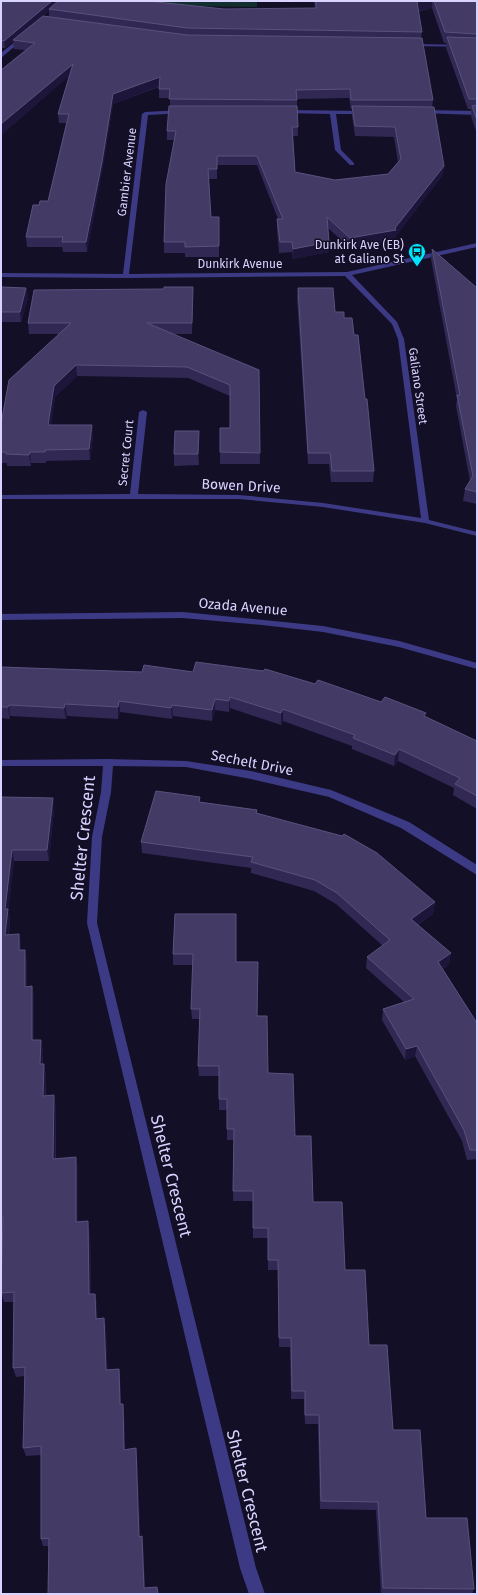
<svg xmlns="http://www.w3.org/2000/svg" width="478" height="1595" viewBox="0 0 478 1595" font-family="'Fira Sans',sans-serif">
	<style>
		.green { fill: #12302f }
		.lines { fill: none; stroke-linecap: round; stroke-linejoin: round }
		.minor { fill: #3d3a85; fill-rule: evenodd }
		.wall { fill: #312854; fill-rule: evenodd }
		.shaded-wall { fill: #1d163a }
		.building { fill: #433a66; stroke: #5a527e }
		.labels { text-anchor: middle; dominant-baseline: central; stroke-width: 3; stroke-linejoin: round; paint-order: stroke }
		.far-street-label { font-size: 12px; fill: #d9d4ff; stroke: #130f26 }
		.far-poi-label { font-size: 12px; fill: #d9d4ff; stroke: #130f26; text-anchor: end }
		.street-label { font-size: 14px; fill: #d9d4ff; stroke: #130f26 }
		.near-street-label { font-size: 17px; fill: #d9d4ff; stroke: #130f26 }
	</style>
	<rect width="100%" height="100%" fill="#130f26"/>
	<!-- green -->
	<path class="green" d="M166 1H257V7L181 6 165 3Z"/>
	<g class="lines">
		<!-- minor -->
		<path class="minor" d="M22 36 26 37 1 58V53Z
			M411 44 477 45V47L409 46V45Z
			M182 110 184 111V113L148 115 129 274 347 272 477 243V247L352 275 397 322 404 339 429 520 477 532V536L425 523 323 507 239 499H1V495L130 494 139 412 143 410 147 412 138 494 239 495 323 503 421 518 398 339 392 324 345 276 126 278 1 277V273L123 274 142 114 145 112Z
			M284 110 368 111V113L366 114H336L341 150 354 163V165H350L335 150 330 114 282 113V111Z
			M422 110 477 111V115L420 113V111Z
			M183 612 323 626 399 641 477 663V669L399 647 323 632 262 625 183 618 1 620V614Z
			M108 759 186 761 251 771 331 790 409 822 477 865V875L401 828 329 797 251 779 186 767 113 766 111 792 102 837 97 923 256 1568 265 1594H249L240 1568 87 923 92 837 101 792 103 766H1V760Z"/>
	</g>
	<!-- wall -->
	<path class="wall" d="M1 1 224 9 315 8 314 1H477V134L471 116V109H468L446 48V43H444L432 8 418 12 422 32 421 38 433 100 432 107 444 166 442 176 395 237V240L350 248 328 228 329 242V252L292 259V252L279 253 277 229V219H278L257 165H217V179H209L211 217H219V257H185V253H164V242L174 140H167V131L170 106V98H159V87L113 104 102 172 87 252H63L62 247H27L26 237 39 205 48 201 66 123H59L58 114 69 76 1 135V70L25 50 14 49 13 41 5 48H1ZM49 11V17L43 16ZM349 98 351 109H352V116L355 136 394 137 398 162 388 174 335 180 295 172 293 136H298L297 99Z
		M432 249 477 288V504L463 501 465 489 470 481 456 406 457 399 431 259Z
		M1 287 26 288 28 298 21 322H1Z
		M193 287 192 334H172L259 370 260 464H220V452L230 428V396L188 378 77 376 55 397 51 425 93 436 90 460 46 461V463H31V466H7V463H1V424L60 334H29L28 323 164 289Z
		M298 288 344 318 354 335 365 399 374 471 373 482H331L329 464H308L297 298Z
		M199 442V465L174 466V454Z
		M1 667 142 672H193L315 684 381 702 426 717 477 741V809L453 795 454 788 398 761 394 766 352 749V746L283 721 281 725 230 708 229 712 215 710 212 721 173 716 172 719 120 712 118 719 67 716 66 719 10 716V719L1 718Z
		M1 797 54 809 49 861H14L8 912 10 920 9 935 19 934 21 945V950L27 961V986H32L34 997V1040H41L43 1051V1064L46 1074V1096L56 1106V1159L78 1167V1222L90 1231 91 1294H95L97 1303V1318H104L106 1327 107 1370 119 1369 120 1378 121 1404H123L124 1413 125 1449 136 1448 137 1457 140 1536H142L143 1544 145 1588 157 1587 158 1594H48L49 1546H43L41 1539V1455L26 1456 23 1448 25 1376 16 1377 13 1368 14 1302H4L1 1293 3 1226H1Z
		M200 802 257 810V813L435 902 433 914 418 925 451 953 449 964 443 969 477 1023V1159L467 1160 462 1141 415 1056 405 1060 382 1020 383 1009 404 1002 366 968 367 957 383 946 336 904 314 891 251 873V868L142 853 141 842Z
		M175 914 236 962 257 1016 268 1073 295 1136 313 1202 345 1270 369 1345 393 1430 426 1518 474 1589 472 1594H381L376 1510 320 1509 318 1424H305L304 1399H291L290 1347H279L278 1270H268V1238H253V1201H233L234 1140H227V1110H219V1076H199L198 1066 200 1019H192L191 1009 193 965H173V954Z"/>
	<!-- shaded-wall -->
	<path class="shaded-wall" d="M52 1H60L49 9V11L5 48 4 41Z
		M422 1H432V8L416 12 417 2Z
		M73 64V73L1 135V124Z
		M160 77V86L113 104 102 172 87 252 86 242 113 94Z
		M444 166 442 176 395 237V240L350 248V238L395 228Z
		M329 242V252L292 259 293 249Z
		M193 287V298L192 334V323Z
		M26 288 28 298 21 322 20 312Z
		M76 365 77 376 55 397 50 436 48 425 54 386Z
		M92 425 93 436 90 460 89 449Z
		M199 431V465L198 454Z
		M30 452 31 463V466L29 455Z
		M230 697V708L229 712V701Z
		M215 699V710L212 721V710Z
		M119 701 120 712 118 719V707Z
		M65 704 67 716 66 719 64 708Z
		M9 705 10 716V719L8 707Z
		M172 705 173 716 172 719 171 708Z
		M283 709V721L281 725V713Z
		M399 749 398 761 394 766 395 755Z
		M53 798 54 809 49 861 47 850Z
		M12 850 14 861 8 912 10 920 7 946 5 935V909Z
		M435 902 433 914 410 930 411 919Z
		M19 934 21 945V961L19 950Z
		M25 950 27 961V998L25 987Z
		M451 953 449 964 437 973 438 962Z
		M32 986 34 997V1051L32 1040Z
		M41 1040 43 1051 42 1075 40 1064Z
		M417 1046 415 1056 405 1060 406 1049Z
		M44 1064 46 1074 45 1107 43 1096Z
		M54 1095 56 1106 55 1169 53 1159Z
		M76 1157 78 1167V1232L76 1222Z
		M88 1221 90 1231 91 1304 89 1294Z
		M95 1294 97 1303 98 1328 96 1319Z
		M104 1318 106 1327 108 1379 106 1370Z
		M119 1369 120 1378 121 1413 120 1404Z
		M123 1404 124 1413 126 1458 124 1450Z
		M136 1448 137 1457 141 1544 139 1537Z
		M142 1536 143 1544 145 1594 144 1588Z"/>
	<!-- building -->
	<path class="building" d="M1 1H52L4 41 1 40Z
		M58 1H147L224 9 316 8V1H422L417 2 422 32 187 28 49 9Z
		M434 1H477V34L445 32Z
		M43 16 187 35 422 38 433 100H351L350 89 296 90 297 100 169 99 170 89H159L160 77 113 94 102 162 86 242H62L63 237H26L33 205H39L40 201H48L69 114H58L73 64 1 124V70L35 43 13 40Z
		M447 37 477 38V99H469Z
		M477 105V120L472 106Z
		M169 106H297L298 127H292L295 172 335 180 388 174 401 159 395 127 355 126 352 106 434 107 444 166 395 228 396 230 350 238 327 217 329 242 293 249 292 242H280L277 219H283L257 156H217V169H208L211 217H219V246L185 247V242H164L166 184 176 131H167Z
		M432 249 477 288V492L465 489 473 476 457 395H460Z
		M1 287 26 288 20 312H1Z
		M164 287H193L192 323H147L259 370 260 453 220 452V428H230V385L187 367 76 365 54 386 48 425H92L89 449 45 450V452H30L29 455 6 454V452H1V424L9 380 71 323H28L34 290 164 289Z
		M298 288H333L335 312H344V318H352L354 335H358L365 399H367L374 471H332L330 453H308Z
		M175 431H199L198 454H174Z
		M196 662 263 671 265 669 315 684 318 680 381 702 385 697 426 713 424 716 477 741V796L455 784 460 778 399 749 395 755 353 738 355 735 283 709 281 713 230 697 229 701 215 699 212 710 172 705 171 708 119 701 118 707 65 704 64 708 9 705 8 707H1V667L142 672 144 665 193 672Z
		M156 791 200 797 199 802 257 810 256 813 342 836 344 834 377 853 435 902 411 919 451 953 438 962 477 1023V1150H470L464 1130 417 1046 406 1049 383 1009 414 999 367 957 390 940 337 893 315 880 251 862 253 857 141 842Z
		M1 797 53 798 47 850H12L5 909H8L5 935 19 934V950H25V987L32 986V1040H41L40 1064H44L43 1096 54 1095 53 1159 76 1157V1222L88 1221 89 1294H95L96 1319 104 1318 106 1370 119 1369 120 1404H123L124 1450 136 1448 139 1537 142 1536 144 1588 157 1587 158 1594H48L49 1538 41 1539V1446L23 1448 25 1367 13 1368 14 1292 1 1293 3 1216H1Z
		M175 914H236V962H258L257 1016H267L268 1073 293 1074 295 1136H311L313 1202H342L345 1270H365L369 1345H387L393 1430H420L426 1518H467L474 1589 383 1588 378 1502 321 1501 319 1415H305V1391H292L291 1338H279L278 1260H268V1228H253V1191H233L234 1129H227V1099H219V1066H198L200 1009H191L193 954H173Z"/>
	<!-- icons -->
	<defs>
		<symbol id="bus-pin" viewBox="-11 -11 22 30"><path d="M0 17L-7.5 6A9.5 9.5 0 1 1 7.5 6Z" fill="#00e5ff" stroke="#130f26"/><path d="M-5-6H5V4H4V6H2V4H-2V6H-4V4H-5ZM-3.5-4V0h7V-4ZM-3.5 1.2v1.5H-2V1.2ZM2 1.2v1.5H3.5V1.2Z" fill="#111"/></symbol>
	</defs>
	<g fill-rule="evenodd">
		<use href="#bus-pin" x="407" y="242" width="20" height="27"/>
	</g>
	<g class="labels">
		<!-- far-street labels -->
		<g class="far-street-label">
			<text transform="translate(127 172) rotate(-83)">Gambier Avenue</text>
			<text x="240" y="264">Dunkirk Avenue</text>
			<text transform="translate(418 386) rotate(82)">Galiano Street</text>
			<text transform="translate(126 453) rotate(-84)">Secret Court</text>
		</g>
		<!-- far-poi labels -->
		<g class="far-poi-label">
			<text x="404" y="245">Dunkirk Ave (EB)<tspan x="404" dy="14">at Galiano St</tspan></text>
		</g>
		<!-- street labels -->
		<g class="street-label">
			<text transform="translate(241 486) rotate(3)">Bowen Drive</text>
			<text transform="translate(243 607) rotate(5)">Ozada Avenue</text>
			<text transform="translate(252 763) rotate(11)">Sechelt Drive</text>
		</g>
		<!-- near-street labels -->
		<g class="near-street-label">
			<text transform="translate(83 838) rotate(-84)">Shelter Crescent</text>
			<text transform="translate(171 1176) rotate(76)">Shelter Crescent</text>
			<text transform="translate(247 1491) rotate(76)">Shelter Crescent</text>
		</g>
	</g>
	<!-- border -->
	<rect width="478" height="1595" fill="none" stroke="#d9d4ff" stroke-width="4"/>
</svg>
